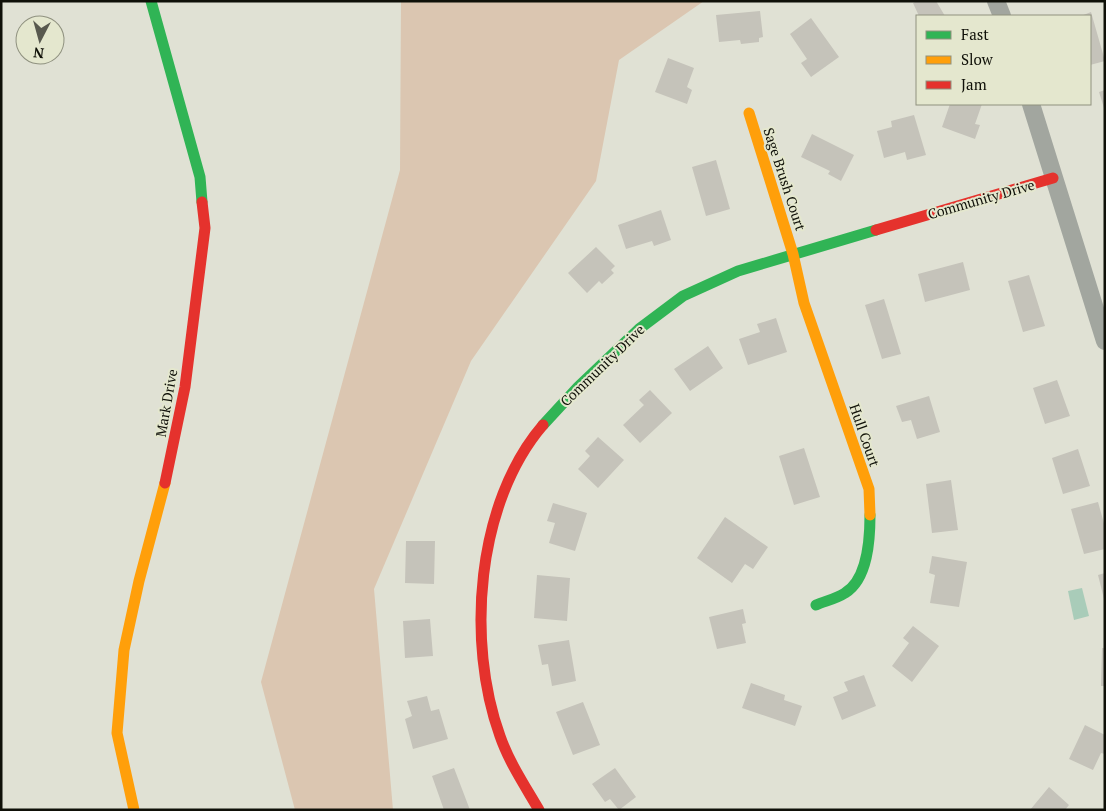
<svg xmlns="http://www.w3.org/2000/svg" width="1106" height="811" viewBox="0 0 1106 811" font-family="'PT Serif',serif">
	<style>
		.green { fill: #dbc6b1 }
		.water { fill: #a9ccb9 }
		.building { fill: #c5c3ba }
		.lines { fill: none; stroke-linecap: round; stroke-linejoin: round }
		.street { stroke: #a2a69f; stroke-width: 18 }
		.fast { stroke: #30b455; stroke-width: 11 }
		.slow { stroke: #ff9f0a; stroke-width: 11 }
		.jam { stroke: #e5322d; stroke-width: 11 }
		.labels { text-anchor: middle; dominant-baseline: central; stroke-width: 4; stroke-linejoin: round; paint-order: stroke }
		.street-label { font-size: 14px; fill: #0f1008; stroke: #e4e7ce }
	</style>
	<rect width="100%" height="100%" fill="#e0e1d4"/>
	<!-- green -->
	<path class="green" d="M401 1H704L619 60 596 181 471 361 374 589 393 810H295L261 682 400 170Z"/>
	<!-- water -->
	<path class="water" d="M1082 588 1089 616 1074 620 1068 591Z"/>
	<!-- building -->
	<path class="building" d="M917 1H936L945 16H919L913 3Z
		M760 11 763 37 759 38V42L741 44 740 40 719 42 716 15Z
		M1091 12 1105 61 1090 65V16H1081Z
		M811 18 839 57 811 77 801 63 807 59 790 34Z
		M668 58 694 68 687 87 692 90 687 104 655 92Z
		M1105 90V108H1104L1099 92Z
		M950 104H982L975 124 980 125 975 139 942 127Z
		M914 115 926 155 907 160 905 152 884 158 877 131 892 127 891 121Z
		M812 134 854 155 841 181 828 174 830 171 801 157Z
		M716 160 730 209 706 216 692 167Z
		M661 210 671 240 654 246 652 241 626 249 618 225Z
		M596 247 615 266 611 270 614 273 602 284 599 281 587 293 568 273Z
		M963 262 970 290 925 302 918 274Z
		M1029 275 1045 326 1023 332 1008 281Z
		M884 299 901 354 882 359 865 305Z
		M776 318 787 352 748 365 739 339 760 332 757 324Z
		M708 346 723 368 690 391 674 369Z
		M1057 380 1070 416 1045 424 1033 388Z
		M650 390 672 413 640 443 623 425 644 405 639 400Z
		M929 396 940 432 917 439 911 420 902 422 896 406Z
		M598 437 624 460 598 488 578 469 590 456 585 451Z
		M804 448 820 497 794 505 779 456Z
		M1078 449 1090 486 1063 494 1052 458Z
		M951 480 958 530 932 533 926 484Z
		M1098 502 1105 527V549L1084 554 1071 509Z
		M553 503 587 513 575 551 549 543 555 523 547 521Z
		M725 517 768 547 753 569 745 564 732 583 697 558Z
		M406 541H435L434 584 405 583Z
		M932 556 967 562 959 607 930 603 935 575 929 573Z
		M1105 573V598L1104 599 1098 575Z
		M537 575 570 578 567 621 534 618Z
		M743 609 746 623 742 624 746 643 717 649 709 617Z
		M430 619 433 656 405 658 403 621Z
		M913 626 939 646 912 682 892 666 909 643 903 638Z
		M569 640 576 681 552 686 548 664 542 665 538 645Z
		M1102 648H1105V686H1101Z
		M864 675 876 706 842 720 833 697 848 691 844 682Z
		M751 683 785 695 784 700 802 706 795 726 742 708Z
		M427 696 431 711 439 709 448 739 413 749 405 719 412 716 407 701Z
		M583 702 600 745 573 755 556 712Z
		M1085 725 1105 735V754L1101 753 1093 770 1069 759Z
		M454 768 470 810H444L432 776Z
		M615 768 636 797 619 810 610 799 605 802 592 784Z
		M1049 787 1069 805 1065 810H1030Z"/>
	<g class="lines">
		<!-- street -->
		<path class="street" d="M996 1 1002 16
			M1031 104 1105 341"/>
		<!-- fast -->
		<path class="fast" d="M151 1 200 177 202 202
			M543 425 578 387 639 329 683 296 738 271 876 230
			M816 605C825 601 836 599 845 593 868 579 870 539 870 515"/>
		<!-- slow -->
		<path class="slow" d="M749 113 793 254 804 303 869 489 870 515
			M134 810 117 733 124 650 139 581 165 483"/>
		<!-- jam -->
		<path class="jam" d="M876 230 1053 178
			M165 483 185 387 205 228 202 202
			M539 810C525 786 509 762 500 736 466 642 476 503 543 425"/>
	</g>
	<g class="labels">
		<!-- street labels -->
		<g class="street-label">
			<text transform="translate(785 179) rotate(72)">Sage Brush Court</text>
			<text transform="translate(981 199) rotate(-16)">Community Drive</text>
			<text transform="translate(602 365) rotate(-44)">Community Drive</text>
			<text transform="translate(166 403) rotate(-80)">Mark Drive</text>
			<text transform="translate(865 435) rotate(71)">Hull Court</text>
		</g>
	</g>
	<!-- border -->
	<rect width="1106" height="811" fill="none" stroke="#0f1008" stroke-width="5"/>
	<!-- legend -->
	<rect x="916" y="15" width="175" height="90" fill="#e4e7ce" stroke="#8f917f"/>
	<rect x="926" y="31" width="25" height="8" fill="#30b455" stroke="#8f917f"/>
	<text x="961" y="40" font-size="15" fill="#0f1008">Fast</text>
	<rect x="926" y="56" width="25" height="8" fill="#ff9f0a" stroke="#8f917f"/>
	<text x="961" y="65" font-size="15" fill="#0f1008">Slow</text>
	<rect x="926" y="81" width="25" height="8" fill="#e5322d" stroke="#8f917f"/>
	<text x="961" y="90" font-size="15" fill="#0f1008">Jam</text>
	<!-- north arrow -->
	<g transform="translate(40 40) rotate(186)"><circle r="24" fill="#e4e7ce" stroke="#8f917f"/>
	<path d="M0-4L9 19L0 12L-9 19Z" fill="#58594f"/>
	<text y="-8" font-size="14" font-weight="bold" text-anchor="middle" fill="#0f1008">N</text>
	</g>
</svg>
